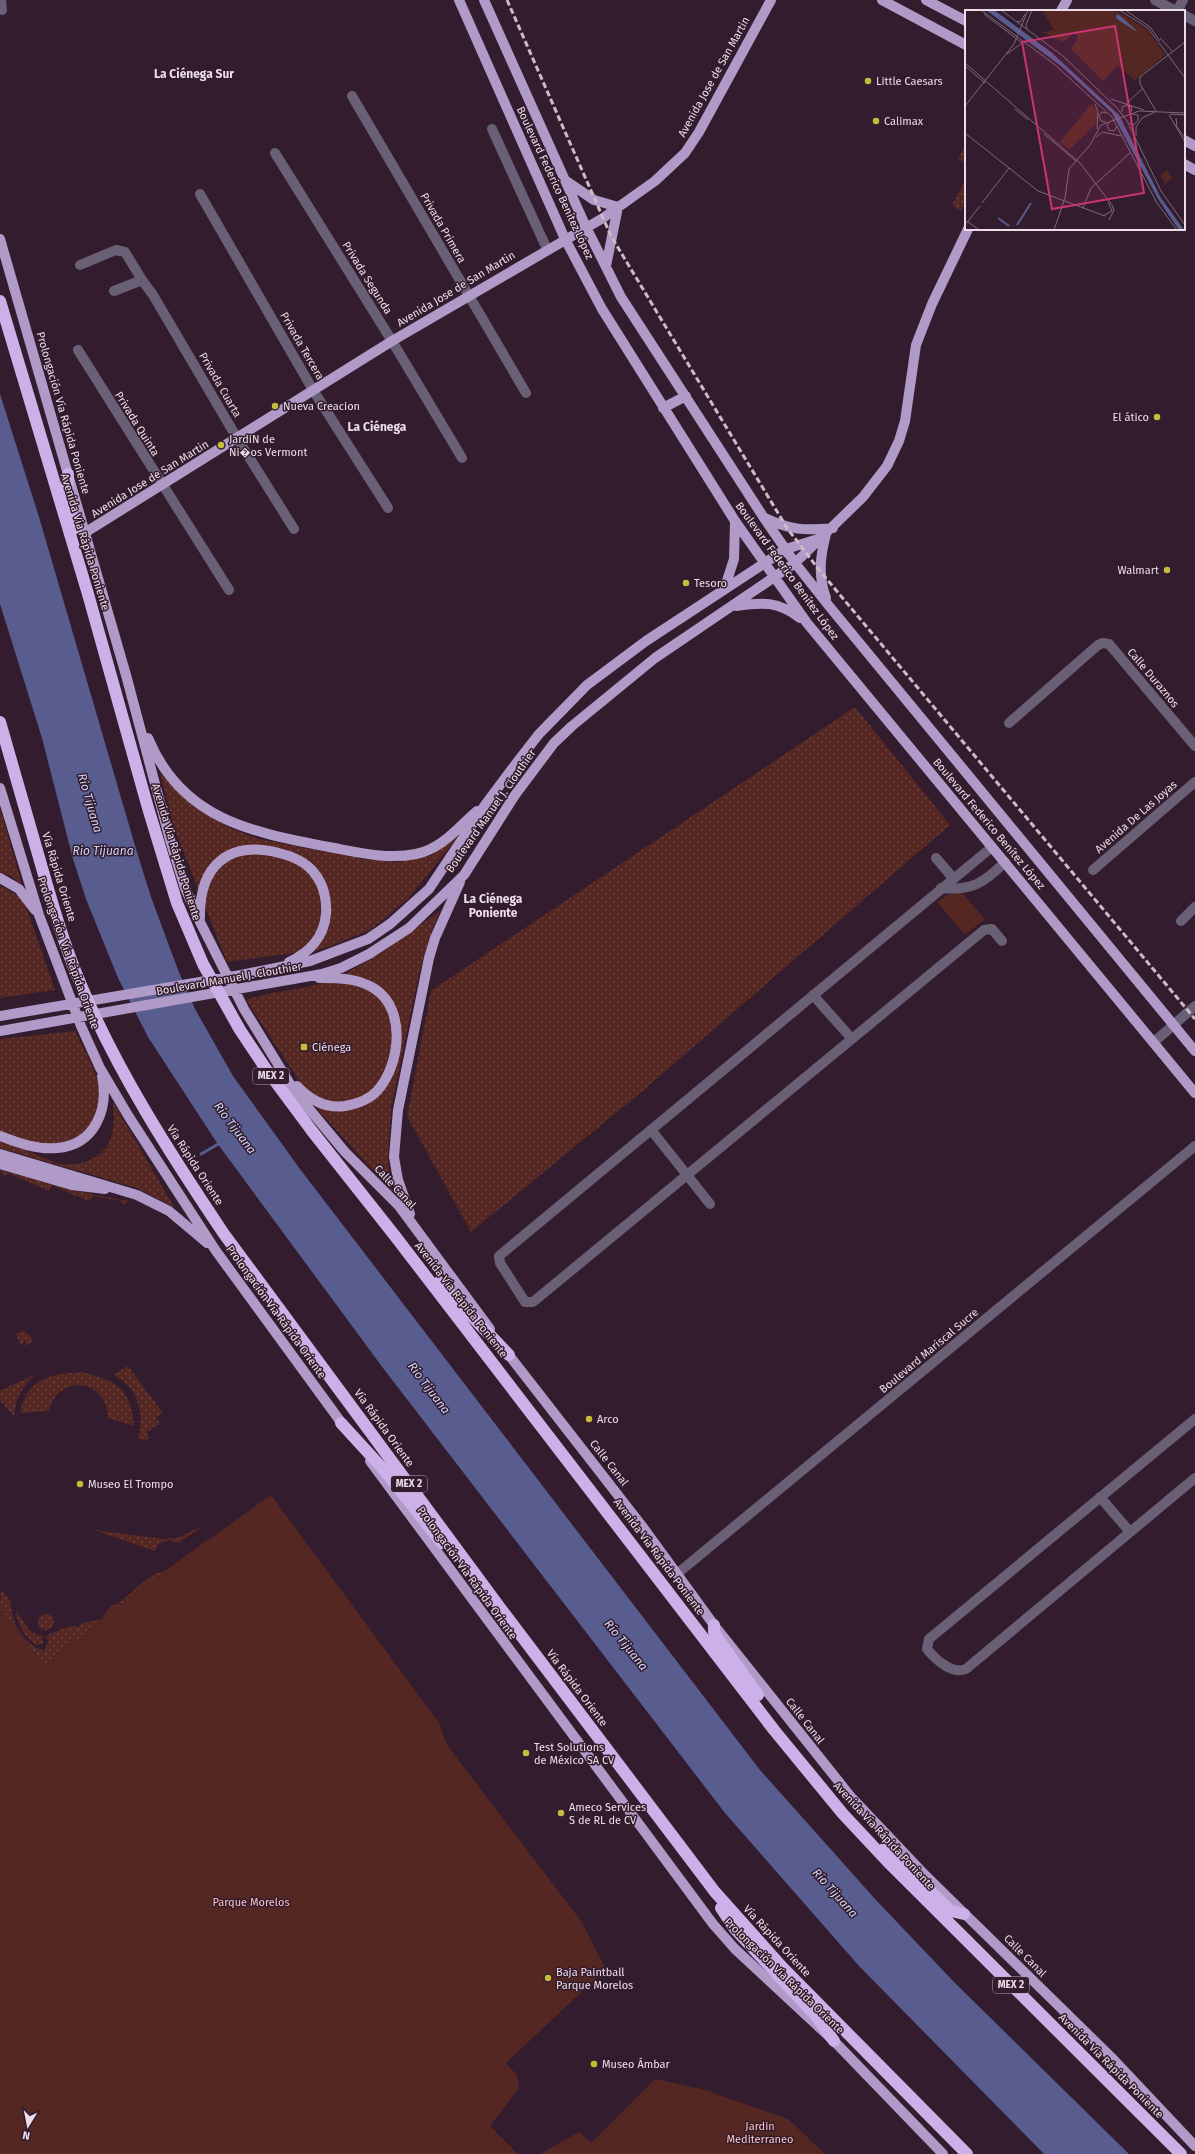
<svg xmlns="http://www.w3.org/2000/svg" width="1195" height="2154" viewBox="0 0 1195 2154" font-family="'Fira Sans',sans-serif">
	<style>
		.grass { fill: url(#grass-dots) }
		.green { fill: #552723 }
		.water { fill: #595c8f }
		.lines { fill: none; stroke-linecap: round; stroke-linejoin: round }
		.stream { stroke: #595c8f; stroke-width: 3 }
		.minor { stroke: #6a6076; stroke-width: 10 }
		.major { stroke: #b09ac8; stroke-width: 10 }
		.highway { stroke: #ccb1e9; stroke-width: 12 }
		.rail { stroke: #cdbbc9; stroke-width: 3; stroke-dasharray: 6 3; stroke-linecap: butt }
		.poi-dot { fill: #c6bc3c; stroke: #321c2e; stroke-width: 1.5 }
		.labels { text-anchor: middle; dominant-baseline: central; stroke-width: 3; stroke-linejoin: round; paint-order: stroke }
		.shield { fill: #321c2e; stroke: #b5a3b1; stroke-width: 1 }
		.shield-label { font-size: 10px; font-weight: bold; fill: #eddde9 }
		.street-label { font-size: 11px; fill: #eddde9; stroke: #321c2e }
		.poi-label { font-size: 11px; fill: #eddde9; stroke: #321c2e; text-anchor: start }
		.park-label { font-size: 11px; fill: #ffc5bf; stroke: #321c2e }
		.neighbourhood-label { font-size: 12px; font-weight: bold; fill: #eddde9; stroke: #321c2e }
		.water-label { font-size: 12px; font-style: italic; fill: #d1d5f5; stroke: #321c2e }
		.inset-river { fill: none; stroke: #595c8f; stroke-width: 2 }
		.inset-road { fill: none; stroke: #7d6979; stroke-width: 1 }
		.view { fill: #c83670; fill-opacity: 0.15; stroke: #c83670; stroke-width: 2 }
		.inset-edge { fill: none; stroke: #eddde9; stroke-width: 2 }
	</style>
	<defs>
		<pattern id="grass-dots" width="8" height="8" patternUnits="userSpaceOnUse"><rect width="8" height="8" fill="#552723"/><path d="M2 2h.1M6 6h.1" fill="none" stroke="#6e4643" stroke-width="1.8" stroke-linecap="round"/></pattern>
	</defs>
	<rect width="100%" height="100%" fill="#321c2e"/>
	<!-- grass -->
	<path class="grass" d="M966 143V163L958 159Z
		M966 179V201L961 211 952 205Z
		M855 707 950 825 639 1094 471 1232 407 1116 431 991Z
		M160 772 189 802 227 827 259 839 364 859 400 862 432 855 464 829 408 899 370 930 323 949 227 962 174 828Z
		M0 808 22 885 10 875 0 873Z
		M0 885 18 896 26 907 55 990 0 998Z
		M440 911 432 930 419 974 391 1109 388 1159 392 1191 319 1111 246 1000C268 992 292 991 315 985 357 974 404 936 440 911Z
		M75 1031C84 1050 98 1072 100 1093 104 1130 64 1150 32 1145 22 1143 11 1138 0 1135V1039Z
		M113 1102 174 1207 137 1188 0 1148V1139C19 1147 38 1156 57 1163 65 1166 79 1164 87 1161 115 1149 115 1130 113 1102Z
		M0 1170 95 1195 129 1201 124 1205 121 1201 94 1196 88 1201 52 1185 49 1191 8 1173 4 1176Z
		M23 1330 31 1336 33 1341 26 1346 25 1340 21 1346 16 1334Z
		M128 1366 163 1413 156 1417 160 1424 146 1432 149 1437 147 1441 138 1438C145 1412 138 1387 113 1375Z
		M82 1372C117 1381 131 1389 134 1426L108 1418C107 1378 58 1373 49 1411L20 1413C27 1378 51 1374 82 1372Z
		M36 1374C23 1385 15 1398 14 1416L0 1400V1391Z
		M205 1525 178 1543 169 1540 158 1544 155 1551 94 1530 164 1539 177 1538Z
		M163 1572 44 1665 0 1607 1 1590C14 1601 10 1606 14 1621 18 1633 32 1648 44 1651L48 1642 46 1636 69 1626 78 1627 83 1623 102 1619 106 1612 113 1604 116 1605C131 1596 146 1574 163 1572Z
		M16 1611C24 1618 28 1637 42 1635L43 1644 36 1645C25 1636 17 1625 16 1611Z
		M38 1622a8 8 0 1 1 16 0a8 8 0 1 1-16 0Z"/>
	<!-- green -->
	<path class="green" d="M950 893H962L985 919 965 935 937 902Z
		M271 1495 439 1723 447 1745 581 1921 606 1969 506 2063 517 2075 519 2088 490 2126 518 2154H0V1607L44 1665 163 1572Z
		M655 2079 711 2091 713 2093 788 2119 825 2154H540L579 2132 591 2143Z"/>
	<!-- water -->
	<path class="water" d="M0 394 39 517 136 849 151 897 178 970 195 1009 233 1076 300 1169 760 1770 876 1900 954 1982 1129 2154H1044L859 1966 725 1813 383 1368 217 1143 148 1037 118 978 86 899 73 859 42 738 0 604Z"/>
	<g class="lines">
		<!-- stream -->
		<path class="stream" d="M201 1154 220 1143"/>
		<!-- minor -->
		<path class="minor" d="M1 0 2 10
			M1155 0 1176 11
			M1177 11 1183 0
			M1184 15 1195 21
			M352 96 526 393
			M492 129 547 249
			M275 153 392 341 462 458
			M200 194 313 390 388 508
			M80 265 116 250 125 252 142 280
			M114 291 142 280 153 295 237 438 294 529
			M78 350 229 590
			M1009 723 1098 645 1103 643 1109 644 1195 746
			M992 847 499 1256 500 1263 525 1302H533L984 930 992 929 1002 941
			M936 858 953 878
			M1093 870 1195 782
			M941 888C972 891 984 883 1005 862
			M1181 921 1195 907
			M813 995 852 1039
			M1154 1042 1195 1006
			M652 1131 710 1204
			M1195 1419 929 1639 927 1649C935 1659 952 1675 966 1669L1195 1478
			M1100 1497 1130 1532
			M678 1573 1195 1146"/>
		<!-- major -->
		<path class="major" d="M459 0 565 239 602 309 735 521 807 623 1195 1093
			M484 0 586 227 621 297 764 518 795 563 829 606 1195 1051
			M882 0 966 45
			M926 0 966 21
			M1061 11 1067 0
			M1184 140 1195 146
			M1184 164 1195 170
			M566 181 594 200 618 207 606 266
			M0 239 126 675 170 840 185 888 200 922 244 1009 295 1092 345 1152 399 1206 490 1329
			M663 408 686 396
			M765 518C790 530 805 531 833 528
			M86 532 392 341 603 218 655 181 685 153 699 132 771 0
			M826 534C820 557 818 576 826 598
			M724 590 734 559 735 521
			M736 606C762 602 778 601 800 618
			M148 738C182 820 252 832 329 847 357 852 387 860 416 854 442 849 458 827 477 811
			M0 788 39 915 81 1026 100 1068 129 1117 216 1251 346 1429
			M0 878 19 889 35 910
			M200 918C199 866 228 840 279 853 292 856 307 863 315 874 324 885 327 901 326 914 324 937 309 953 289 962
			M0 1016 241 975 310 961 368 939 390 924 429 889 485 805 518 761 539 734 587 685 646 641 786 549 818 539
			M0 1031 322 974 341 968 369 954 409 928 464 875 515 795 554 743 572 726 655 658 795 563 863 497 887 466 899 441 905 421 916 345 932 304 968 229
			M297 1086C310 1100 325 1109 345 1106 356 1104 369 1100 377 1091 400 1066 407 1010 375 989 358 978 339 978 319 978
			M0 1136C18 1143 37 1150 57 1148 95 1145 109 1109 102 1076
			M0 1154 137 1195 169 1211 207 1243
			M0 1164 72 1185 105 1189
			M410 1214 398 1180 394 1157 398 1110 429 958 435 938 460 882
			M505 1350 642 1526 714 1625 851 1797 923 1873 1111 2057 1195 2146
			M370 1461 713 1924 735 1949 834 2041 943 2154"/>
		<!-- highway -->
		<path class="highway" d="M0 301 88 594 148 808 177 903 203 964 240 1030 266 1069 312 1131 395 1236 774 1730 843 1814 887 1861 1181 2154
			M68 474 67 489 76 528
			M0 722C13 768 27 815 40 861 52 903 64 945 81 985 118 1073 171 1155 224 1234L501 1609 715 1892 782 1967 967 2154
			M439 1282 509 1355
			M341 1423 384 1470 442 1543
			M714 1625V1632L718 1639 758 1695
			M885 1848 951 1911 964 1914
			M721 1908 735 1929 816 2016 834 2041"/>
		<!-- rail -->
		<path class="rail" d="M507 0 611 236 787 528 820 571 1195 1019"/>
	</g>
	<!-- markers -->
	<g class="poi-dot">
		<circle cx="868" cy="81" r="4"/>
		<circle cx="876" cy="121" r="4"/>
		<circle cx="275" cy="406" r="4"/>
		<circle cx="1157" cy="417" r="4"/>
		<circle cx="221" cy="445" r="4"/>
		<circle cx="1167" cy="570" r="4"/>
		<circle cx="686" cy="583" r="4"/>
		<rect x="300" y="1043" width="8" height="8" rx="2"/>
		<circle cx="589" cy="1419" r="4"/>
		<circle cx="80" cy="1484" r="4"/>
		<circle cx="526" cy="1753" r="4"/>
		<circle cx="561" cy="1813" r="4"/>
		<circle cx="548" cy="1978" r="4"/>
		<circle cx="594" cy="2064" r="4"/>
	</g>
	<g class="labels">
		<!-- shield labels -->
		<g class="shield">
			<rect x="253" y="1068" width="36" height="16" rx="3"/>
			<rect x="391" y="1476" width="36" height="16" rx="3"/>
			<rect x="993" y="1977" width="36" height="16" rx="3"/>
		</g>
		<g class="shield-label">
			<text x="271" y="1076">MEX 2</text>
			<text x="409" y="1484">MEX 2</text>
			<text x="1011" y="1985">MEX 2</text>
		</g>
		<!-- street labels -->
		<g class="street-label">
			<text transform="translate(714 77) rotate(-61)">Avenida Jose de San Martin</text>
			<text transform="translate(555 183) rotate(65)">Boulevard Federico Benítez López</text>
			<text transform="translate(443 228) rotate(60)">Privada Primera</text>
			<text transform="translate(367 278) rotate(58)">Privada Segunda</text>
			<text transform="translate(456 289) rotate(-31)">Avenida Jose de San Martin</text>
			<text transform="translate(302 346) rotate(60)">Privada Tercera</text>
			<text transform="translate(220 385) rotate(60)">Privada Cuarta</text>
			<text transform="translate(63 413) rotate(74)">Prolongación Vía Rápida Poniente</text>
			<text transform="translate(137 424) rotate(58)">Privada Quinta</text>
			<text transform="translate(150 479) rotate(-32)">Avenida Jose de San Martin</text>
			<text transform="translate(85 542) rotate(73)">Avenida Vía Rápida Poniente</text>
			<text transform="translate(787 571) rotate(54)">Boulevard Federico Benítez López</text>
			<text transform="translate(1153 678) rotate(50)">Calle Duraznos</text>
			<text transform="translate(491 811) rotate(-55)">Boulevard Manuel J. Clouthier</text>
			<text transform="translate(1136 817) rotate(-41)">Avenida De Las Joyas</text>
			<text transform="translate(989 824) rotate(50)">Boulevard Federico Benítez López</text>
			<text transform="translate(176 852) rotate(73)">Avenida Vía Rápida Poniente</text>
			<text transform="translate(59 877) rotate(73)">Vía Rápida Oriente</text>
			<text transform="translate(68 953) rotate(70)">Prolongación Vía Rápida Oriente</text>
			<text transform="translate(229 979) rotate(-10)">Boulevard Manuel J. Clouthier</text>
			<text transform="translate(195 1165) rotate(57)">Vía Rápida Oriente</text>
			<text transform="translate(395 1187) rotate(47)">Calle Canal</text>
			<text transform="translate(461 1300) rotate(52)">Avenida Vía Rápida Poniente</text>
			<text transform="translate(276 1312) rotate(54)">Prolongación Vía Rápida Oriente</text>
			<text transform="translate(929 1351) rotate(-40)">Boulevard Mariscal Sucre</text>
			<text transform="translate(384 1428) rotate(54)">Vía Rápida Oriente</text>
			<text transform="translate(609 1463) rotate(52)">Calle Canal</text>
			<text transform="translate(659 1557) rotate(53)">Avenida Vía Rápida Poniente</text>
			<text transform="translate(467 1573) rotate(54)">Prolongación Vía Rápida Oriente</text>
			<text transform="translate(577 1688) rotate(53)">Vía Rápida Oriente</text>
			<text transform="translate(805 1721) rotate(52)">Calle Canal</text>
			<text transform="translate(884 1836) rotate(47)">Avenida Vía Rápida Poniente</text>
			<text transform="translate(777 1941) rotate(47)">Vía Rápida Oriente</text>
			<text transform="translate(1025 1956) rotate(45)">Calle Canal</text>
			<text transform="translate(784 1976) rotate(44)">Prolongación Vía Rápida Oriente</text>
			<text transform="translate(1111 2066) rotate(45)">Avenida Vía Rápida Poniente</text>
		</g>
		<!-- poi labels -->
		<g class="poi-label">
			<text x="876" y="81">Little Caesars</text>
			<text x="884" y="121">Calimax</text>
			<text x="283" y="406">Nueva Creacion</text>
			<text x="1149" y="417" text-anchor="end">El ático</text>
			<text x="229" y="439">JardiN de<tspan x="229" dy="13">Ni�os Vermont</tspan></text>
			<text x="1159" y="570" text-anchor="end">Walmart</text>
			<text x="694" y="583">Tesoro</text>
			<text x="312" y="1047">Ciénega</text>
			<text x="597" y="1419">Arco</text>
			<text x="88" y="1484">Museo El Trompo</text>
			<text x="534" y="1747">Test Solutions<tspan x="534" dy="13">de México SA CV</tspan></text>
			<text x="569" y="1807">Ameco Services<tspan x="569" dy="13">S de RL de CV</tspan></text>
			<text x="556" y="1972">Baja Paintball<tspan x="556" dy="13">Parque Morelos</tspan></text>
			<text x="602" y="2064">Museo Ámbar</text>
		</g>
		<!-- park labels -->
		<g class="park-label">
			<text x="251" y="1902">Parque Morelos</text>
			<text x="760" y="2126">Jardin<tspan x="760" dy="13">Mediterraneo</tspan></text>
		</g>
		<!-- neighbourhood labels -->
		<g class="neighbourhood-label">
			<text x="194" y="74">La Ciénega Sur</text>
			<text x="377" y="427">La Ciénega</text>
			<text x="493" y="899">La Ciénega<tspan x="493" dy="14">Poniente</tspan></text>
		</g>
		<!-- water labels -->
		<g class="water-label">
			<text transform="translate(90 803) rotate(74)">Río Tijuana</text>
			<text x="103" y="851">Rio Tijuana</text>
			<text transform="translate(235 1128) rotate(53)">Río Tijuana</text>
			<text transform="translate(429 1388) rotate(53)">Río Tijuana</text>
			<text transform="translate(626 1645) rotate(51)">Río Tijuana</text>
			<text transform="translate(835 1893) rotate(48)">Río Tijuana</text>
		</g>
	</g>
	<!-- overview -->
	<g transform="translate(965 10)">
		<rect width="220" height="220" fill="#321c2e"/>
		<path d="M126 94 133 102V112L104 140 95 132Z" fill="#552723"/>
		<path d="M77 0H150L183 20 200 45 172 69 169 70 153 55 138 71 106 39 112 30V25L109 23 100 31H96L77 22 89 20ZM202 159 207 168 200 174 196 165Z" fill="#552723"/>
		<path d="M21 0H29L86 42 154 105 196 188 219 220H214L193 189 147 103 96 56ZM153 4 170 19 172 22 152 9 151 6Z" fill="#595c8f"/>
		<path class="inset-river" d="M33 208 44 216M52 215 66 193"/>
		<path class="inset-road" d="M16 0 89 54 147 107 192 193 212 220M36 0 98 46 152 98 162 111 196 181 220 215M154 0 183 18 220 68M160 0 185 17 195 31M19 4 57 33M52 12 56 11 60 4M62 19 61 15 67 0M195 28 207 41M42 44 57 33M0 53 115 153 147 195 149 200 144 210M0 56 20 73M146 89 179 100M162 93 178 78M130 94 133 102 132 119M0 96 49 34 63 0M50 99 63 110M191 101 175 74V67L220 32M157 102V97L162 95 167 97 166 102M205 104 220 105M204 105 220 132M211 108 212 117 220 128M141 112 136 111 134 106 137 102 142 103M144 112 142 116 144 120 149 121 152 116M164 113 169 115 173 110V105L167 104M0 123 73 181 140 206M79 124 111 151M171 126V117L177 108 190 102M131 127 138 122 156 126M17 193 44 158M118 198 126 178 165 143M138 206 147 201 143 192M2 211 14 220M0 215 15 196M89 220 100 188 104 159 125 135 136 115 174 101 220 103"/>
		<path class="view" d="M150 16 179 183 87 199 57 32Z"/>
		<rect width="220" height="220" class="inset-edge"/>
	</g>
	<!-- north arrow -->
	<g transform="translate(28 2126) rotate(190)" stroke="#321c2e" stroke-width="3" paint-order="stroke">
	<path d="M0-3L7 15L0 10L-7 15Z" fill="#eddde9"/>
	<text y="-6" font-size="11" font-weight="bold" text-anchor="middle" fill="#eddde9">N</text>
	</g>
</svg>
